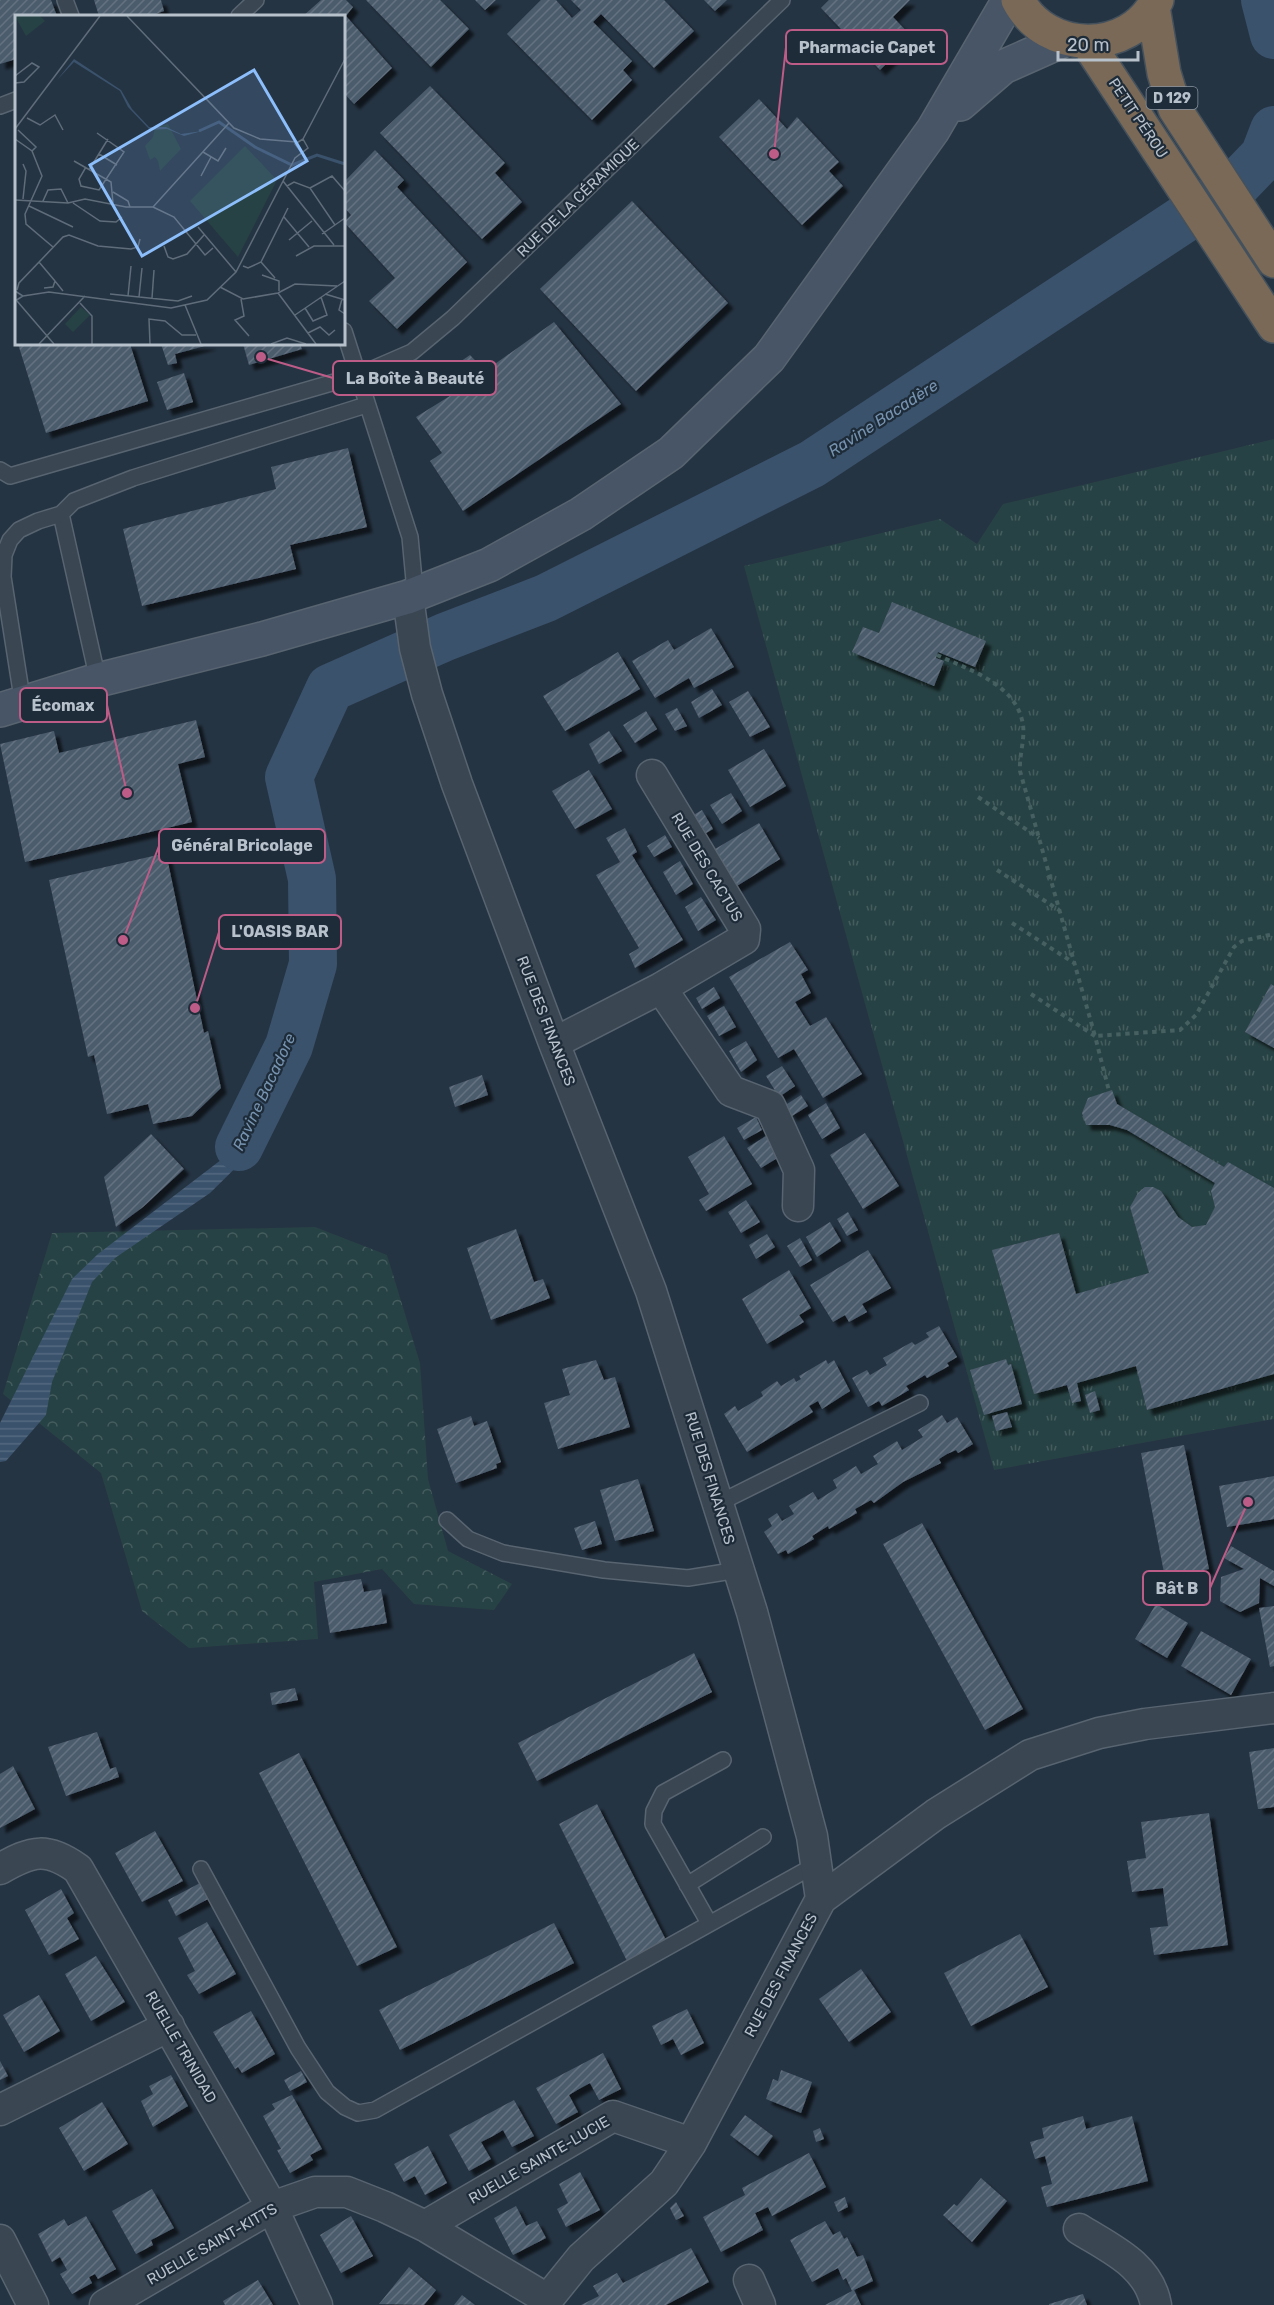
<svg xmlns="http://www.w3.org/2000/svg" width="1274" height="2305" viewBox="0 0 1274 2305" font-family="Rubik,sans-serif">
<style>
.grass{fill:url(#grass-tufts)}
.forest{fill:url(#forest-crowns)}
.water{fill:url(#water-rules)}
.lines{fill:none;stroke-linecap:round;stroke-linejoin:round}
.river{stroke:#3a526c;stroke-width:48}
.building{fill:url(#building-hatch);filter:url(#shadow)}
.lane-casing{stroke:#586470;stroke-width:18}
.street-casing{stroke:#586470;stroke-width:33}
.secondary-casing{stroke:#586470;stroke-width:36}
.highway-casing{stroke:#44515d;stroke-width:36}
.path{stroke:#465f60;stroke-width:4;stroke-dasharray:4.5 4.5;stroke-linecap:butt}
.lane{stroke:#3a4652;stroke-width:15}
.street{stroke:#3a4652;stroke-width:30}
.secondary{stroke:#485566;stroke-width:33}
.highway{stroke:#796956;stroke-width:33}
.labels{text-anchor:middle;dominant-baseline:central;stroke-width:4.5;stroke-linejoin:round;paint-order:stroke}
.shield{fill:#1e2b38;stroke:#8994a0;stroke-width:1.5}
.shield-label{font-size:14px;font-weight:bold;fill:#b7c1cc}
.street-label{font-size:15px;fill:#b7c1cc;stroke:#1e2b38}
.water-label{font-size:16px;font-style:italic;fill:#7693b0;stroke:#1e2b38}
.inset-river{fill:none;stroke:#3a526c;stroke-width:3}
.inset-road{fill:none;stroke:#5f6c7a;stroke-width:1.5}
.view{fill:#8cbefc;fill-opacity:0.15;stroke:#8cbefc;stroke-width:3}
.inset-edge{fill:none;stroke:#b7c1cc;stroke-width:3}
.leader{fill:none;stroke:#be5c88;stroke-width:2}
.callout-dot{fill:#be5c88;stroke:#1e2b38;stroke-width:2}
.callout{fill:#1e2b38;stroke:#be5c88;stroke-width:2}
.callout-label{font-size:16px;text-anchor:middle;font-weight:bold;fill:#b7c1cc}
</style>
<defs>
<pattern id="grass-tufts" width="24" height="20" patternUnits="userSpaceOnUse" patternTransform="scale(1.5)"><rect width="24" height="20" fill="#274244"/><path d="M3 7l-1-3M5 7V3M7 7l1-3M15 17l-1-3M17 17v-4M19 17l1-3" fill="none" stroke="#445c5e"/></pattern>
<pattern id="forest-crowns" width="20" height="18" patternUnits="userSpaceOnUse" patternTransform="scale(1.5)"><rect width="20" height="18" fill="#274244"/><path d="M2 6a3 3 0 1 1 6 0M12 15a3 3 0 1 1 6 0" fill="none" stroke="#445c5e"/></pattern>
<pattern id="water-rules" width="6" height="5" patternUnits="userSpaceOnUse" patternTransform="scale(1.5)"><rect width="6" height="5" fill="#3a526c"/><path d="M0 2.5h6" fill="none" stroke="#546980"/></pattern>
<pattern id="building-hatch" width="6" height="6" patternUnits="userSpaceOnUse" patternTransform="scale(1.5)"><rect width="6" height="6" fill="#4c5b6c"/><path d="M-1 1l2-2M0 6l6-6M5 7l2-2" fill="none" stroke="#647180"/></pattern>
<filter id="shadow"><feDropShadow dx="5.5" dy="5.5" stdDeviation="1.5" flood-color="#0009"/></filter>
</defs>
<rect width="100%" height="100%" fill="#253443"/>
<!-- grass -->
<path class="grass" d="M1274,439V1419L994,1470L744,566L940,519L977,544L1003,504Z"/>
<!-- forest -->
<path class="forest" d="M315,1227L387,1255L420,1363L428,1479L448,1551L512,1584L494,1610L414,1604L382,1569L314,1582L318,1639L189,1648L142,1611L101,1473L3,1394L52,1233Z"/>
<!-- water -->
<path class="water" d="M323,926V981L314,1037L293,1090L269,1135L210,1193L115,1258L92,1282L52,1382L46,1415L6,1461L0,1462V1423L72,1279L98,1254L230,1153L268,1089L289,1046L309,956L303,929Z"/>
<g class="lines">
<!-- river -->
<path class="river" d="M1265,0L1274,35
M239,1147L289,1046L313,964L312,879L289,777L330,688L445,637L546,598L812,464L1237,184L1264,156L1274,130"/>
</g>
<!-- building -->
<path class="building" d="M0,0H51L57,16H16V59L0,64Z
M94,0H161L164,11L150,16H99Z
M321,0H346L353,7L346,16L392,68L354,104L344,93V16H303Z
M366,0H440L469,29L431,67Z
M475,0H496L485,10Z
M541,0H556L572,18L581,10L571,0H664L694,31L654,68L601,14L593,22L632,61L623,70L632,80L592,120L507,34Z
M704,0H727L715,11Z
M829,0H910L893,17L913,38L880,70L821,8Z
M430,86L505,163L495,173L522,202L482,239L380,133Z
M759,99L787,129L797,117L839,162L829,171L843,186L802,225L719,137Z
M375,150L404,180L397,187L467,262L397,329L369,301L395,278L344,222L351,215L344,207V182Z
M632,201L728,303L636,391L540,289Z
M554,322L621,404L463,511L430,461L442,453L416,417L466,386L451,368L470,355L485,371Z
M18,344H130L148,401L46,433Z
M161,344H212L175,354L177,363L168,365Z
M243,344H300L302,349L249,365Z
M184,373L193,402L167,410L157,382Z
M348,448L367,527L290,545L296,569L142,606L123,529L276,489L271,467Z
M892,602L986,641L975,667L938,652L936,658L944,661L934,686L852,652L863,627L879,633Z
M711,628L734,667L694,688L689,678L655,698L632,661L668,640L674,650Z
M618,652L640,689L565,731L543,696Z
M712,689L722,705L699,718L691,702Z
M748,691L770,727L750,737L729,702Z
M677,708L687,726L675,731L665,714Z
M646,711L657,729L635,743L623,725Z
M196,720L205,757L178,764L192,822L25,862L0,744L54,731L59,753Z
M609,731L622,751L599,764L589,744Z
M764,749L786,786L750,807L728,770Z
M589,770L612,809L575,829L552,791Z
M731,793L742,811L722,824L710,805Z
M702,810L713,829L701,836L690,817Z
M759,823L780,859L732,889L710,852Z
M625,828L637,852L632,855L683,940L635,968L629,954L639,948L596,875L620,862L606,838Z
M665,835L672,847L654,857L647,846Z
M166,853L204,1033L208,1031L221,1088L192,1116L153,1124L148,1104L107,1114L94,1055L88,1057L49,880Z
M680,861L693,884L676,895L663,872Z
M701,897L716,920L698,931L685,907Z
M790,942L808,970L801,974L811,993L795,1002L810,1026L826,1017L862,1074L823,1098L794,1049L778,1058L729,977Z
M1271,984L1274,986V1048L1245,1032Z
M714,987L720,998L702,1009L696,998Z
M724,1006L736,1027L719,1036L707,1016Z
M746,1041L757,1060L741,1072L729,1051Z
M782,1066L795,1086L779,1097L766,1076Z
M482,1075L488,1095L455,1107L449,1087Z
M1112,1090L1117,1104L1224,1167L1228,1162L1274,1188V1374L1147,1410L1136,1366L1077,1383L1081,1401L1072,1403L1067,1385L1034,1394L992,1250L1059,1233L1076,1294L1149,1273L1130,1207L1138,1193L1145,1187H1153L1161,1191L1178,1217L1192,1227L1206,1225L1215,1207L1211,1191L1215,1183L1127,1130L1110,1125H1086L1082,1113L1088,1098Z
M801,1095L808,1106L792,1116L784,1106Z
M826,1103L840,1128L822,1139L808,1115Z
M756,1117L762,1130L744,1140L737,1128Z
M865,1133L899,1186L863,1209L830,1155Z
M151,1134L184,1169L143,1207L116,1227L104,1177Z
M724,1136L752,1184L706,1211L699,1200L709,1194L688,1157Z
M766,1136L779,1157L761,1168L747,1148Z
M746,1200L760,1222L741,1233L728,1212Z
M848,1212L858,1230L847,1236L837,1219Z
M830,1222L841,1241L817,1257L806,1237Z
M516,1229L534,1282L543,1279L550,1298L491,1320L467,1248Z
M767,1234L775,1247L756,1259L749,1245Z
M800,1238L812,1260L800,1267L787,1246Z
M868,1250L891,1288L862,1304L867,1312L849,1322L845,1315L833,1322L810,1285Z
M789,1270L811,1308L799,1315L804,1322L767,1344L742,1299Z
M939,1326L957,1357L947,1363L949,1366L927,1378L925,1375L915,1381L906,1386L909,1390L882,1406L879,1401L868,1407L852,1378L867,1370L870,1375L887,1365L883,1358L912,1342L915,1345L929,1337L926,1333Z
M1006,1359L1008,1365L1011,1364L1022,1404L984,1415L970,1370Z
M596,1360L604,1380L615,1377L630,1427L558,1449L544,1403L570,1395L562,1369Z
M826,1360L828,1364L834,1360L850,1391L822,1409L818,1401L809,1406L813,1412L747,1452L724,1414L735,1406L738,1411L763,1396L761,1392L777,1381L781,1386L794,1378L796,1382L801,1379L799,1376Z
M1095,1391L1100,1410L1090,1413L1085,1395Z
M1007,1412L1012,1427L996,1431L992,1416Z
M942,1415L947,1423L957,1417L973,1444L958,1453L956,1450L947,1454L939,1459L941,1463L903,1482L874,1503L871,1500L855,1509L857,1513L829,1529L828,1526L812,1536L814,1539L788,1554L786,1550L778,1554L764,1532L772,1526L768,1519L777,1513L782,1521L794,1514L789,1506L813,1492L818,1500L837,1488L833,1480L856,1466L861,1474L878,1464L873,1456L897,1441L902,1450L923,1437L918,1430Z
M471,1416L474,1426L487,1421L501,1462L496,1464L497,1468L456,1483L437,1429Z
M1184,1445L1209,1569L1165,1578L1141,1453Z
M1274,1476V1519L1227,1527L1219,1486Z
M638,1479L654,1531L615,1541L600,1490Z
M595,1521L602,1544L582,1550L574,1528Z
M922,1523L1023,1709L985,1730L883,1544Z
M1231,1546L1274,1571V1586L1260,1578L1259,1603L1240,1612L1220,1601L1221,1577L1244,1569L1224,1558Z
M361,1579L364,1592L381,1589L387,1623L330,1633L322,1585Z
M1156,1604L1188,1623L1167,1658L1135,1639Z
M1274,1606V1666L1270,1667L1259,1608Z
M1201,1631L1251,1659L1231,1695L1181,1666Z
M694,1653L712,1692L537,1781L518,1743Z
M295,1688L298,1700L272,1705L270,1693Z
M97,1732L110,1769L116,1767L119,1777L66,1796L48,1747Z
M1274,1748V1807L1258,1809L1249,1752Z
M299,1753L397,1947L357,1966L259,1773Z
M13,1766L35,1809L0,1828V1774Z
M597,1804L667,1942L627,1961L559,1824Z
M1209,1813L1228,1945L1154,1955L1150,1928L1168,1926L1163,1888L1132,1892L1127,1861L1146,1858L1141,1822Z
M155,1831L183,1881L142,1902L115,1853Z
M200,1883L208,1899L176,1916L168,1900Z
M61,1889L74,1913L67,1918L79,1939L49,1955L25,1910Z
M207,1922L236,1974L199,1994L187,1975L195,1971L178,1938Z
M554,1923L574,1963L400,2050L379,2010Z
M1020,1934L1048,1987L971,2026L944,1973Z
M96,1956L125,2002L91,2021L65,1974Z
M861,1969L891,2012L849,2042L819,1999Z
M39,1995L60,2031L24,2052L3,2015Z
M687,2009L704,2043L681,2055L673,2039L661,2045L652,2026Z
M251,2011L275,2054L242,2073L238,2067L235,2069L213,2032Z
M603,2053L621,2089L599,2100L590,2083L579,2089L569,2095L578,2112L556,2124L536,2088Z
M0,2061L8,2076L0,2080Z
M781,2070L812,2082L801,2113L766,2099L773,2079L778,2081Z
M301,2071L307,2082L290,2091L284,2080Z
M171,2075L188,2106L153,2127L141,2101L153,2094L149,2086Z
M292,2095L322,2149L310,2155L313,2160L290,2173L277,2150L281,2149L263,2116L275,2109L272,2104Z
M514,2100L534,2136L512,2147L503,2130L493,2136L481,2142L491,2159L469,2171L449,2135Z
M102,2102L128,2144L84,2171L59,2128Z
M745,2115L773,2136L758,2156L730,2135Z
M1083,2116L1086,2129L1132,2116L1148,2181L1047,2207L1041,2187L1052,2184L1045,2156L1035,2159L1030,2142L1044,2138L1042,2128Z
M820,2128L824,2139L816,2142L813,2131Z
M428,2146L447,2183L425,2195L415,2176L404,2182L394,2164Z
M809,2153L826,2187L772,2216L768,2207L755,2213L763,2230L721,2252L703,2217L745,2195L742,2188Z
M580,2172L600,2210L566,2227L557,2209L568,2203L559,2184Z
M981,2178L1007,2201L972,2242L943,2215L954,2204L957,2206Z
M152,2189L174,2228L151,2240L153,2245L136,2254L112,2211Z
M845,2197L848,2207L838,2212L834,2202Z
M676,2202L684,2216L676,2220L670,2208Z
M516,2206L526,2226L537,2221L546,2238L513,2255L494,2218Z
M86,2216L116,2269L98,2279L95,2274L89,2277L92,2283L72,2294L60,2274L67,2270L60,2257L52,2262L38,2234L64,2219L68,2226Z
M351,2216L373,2256L341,2273L320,2235Z
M825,2221L833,2235L840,2231L844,2239L847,2237L857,2257L863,2255L873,2281L854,2290L861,2305H825L852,2291L846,2278L843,2280L838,2268L812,2282L790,2240Z
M691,2248L709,2282L666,2305H581L599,2296L593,2286L617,2273L623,2283Z
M409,2267L436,2290L424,2305L379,2304Z
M258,2280L273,2305H225L223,2301Z
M1083,2294L1087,2305H1049V2304Z
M462,2295L475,2305H454Z"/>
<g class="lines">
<!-- lane casing -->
<g class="lane-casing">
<path id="lane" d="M65,0L71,16
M239,16L256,0
M0,106L16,100
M344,331L410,537L414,580L408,597
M0,470L10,476L359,375L412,352L453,318L782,0
M61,514L98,680
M23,704L3,577L4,555L10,540L19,530L38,521L61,514L74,501L133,478L366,405
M717,1504L920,1403
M447,1520L468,1539L503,1553L604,1570L688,1578L738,1570
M201,1869L298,2048L327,2092L345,2107L358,2113L375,2110L817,1864
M687,1885L763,1837
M709,1923L653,1824L654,1811L663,1793L723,1760"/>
</g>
<!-- street casing -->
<g class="street-casing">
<path id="street" d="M408,597L415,648L427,694L457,784L554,1043L651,1291L752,1612L812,1836L821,1899L691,2143L664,2183L581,2258L543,2305
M661,988L731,1091L770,1106L799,1170L798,1206
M554,1043L661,988L744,939L745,929L652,775
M0,1869C33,1850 47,1847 78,1869L272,2207L317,2305
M821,1899L936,1814L1030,1755L1099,1733L1145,1724L1274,1708
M0,2110L169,2026
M425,2226L613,2116L691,2143
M1079,2229C1111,2249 1149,2265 1156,2305
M0,2240L33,2305
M749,2280L760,2305
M105,2305L272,2207L315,2192H347L385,2207L425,2226L547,2299"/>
</g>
<!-- secondary casing -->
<g class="secondary-casing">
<path id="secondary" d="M960,104L1003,67L1066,39
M0,710L98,680L262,639L408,597L489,565L581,514L671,453L769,358L933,130L1009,0"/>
</g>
<!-- highway casing -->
<g class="highway-casing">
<path id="highway" d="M1018,0C1046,54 1129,56 1157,0
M1153,7L1164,73L1175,109L1274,261
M1087,42L1274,326"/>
</g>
<!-- path -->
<path class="path" d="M937,655C969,670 1017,684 1023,725C1025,739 1019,756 1020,771L1095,1036L1180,1030L1196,1015L1234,947L1242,941L1274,934
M978,797L1039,838
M997,870L1059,910
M1012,923L1074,963
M1031,994L1095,1036L1109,1091"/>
<!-- lane -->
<use href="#lane" class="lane"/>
<!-- street -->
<use href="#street" class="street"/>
<!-- secondary -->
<use href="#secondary" class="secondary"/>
<!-- highway -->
<use href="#highway" class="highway"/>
</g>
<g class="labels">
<!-- shield labels -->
<rect class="shield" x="1146.5" y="87" width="51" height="22" rx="4.5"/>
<g class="shield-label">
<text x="1172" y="98">D 129</text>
</g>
<!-- street labels -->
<g class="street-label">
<text transform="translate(1138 118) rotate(56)">PETIT PÉROU</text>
<text transform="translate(578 198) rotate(-44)">RUE DE LA CÉRAMIQUE</text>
<text transform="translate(707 867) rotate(59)">RUE DES CACTUS</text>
<text transform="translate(546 1021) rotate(69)">RUE DES FINANCES</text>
<text transform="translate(710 1478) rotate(73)">RUE DES FINANCES</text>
<text transform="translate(781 1975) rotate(-62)">RUE DES FINANCES</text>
<text transform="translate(181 2047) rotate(60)">RUELLE TRINIDAD</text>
<text transform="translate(539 2160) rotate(-30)">RUELLE SAINTE-LUCIE</text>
<text transform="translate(212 2244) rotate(-30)">RUELLE SAINT-KITTS</text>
</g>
<!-- water labels -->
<g class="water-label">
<text transform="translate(883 418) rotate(-33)">Ravine Bacadère</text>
<text transform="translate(264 1092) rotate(-65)">Ravine Bacadore</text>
</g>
</g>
<!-- overview -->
<g transform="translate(15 15)">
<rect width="330" height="330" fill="#253443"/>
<path d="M230,131L262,165L223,242L175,186Z" fill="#274244"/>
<path d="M153,109L166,134L145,156L143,146L140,142L135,145L130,131L138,122L140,112Z" fill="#274244"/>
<path d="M0,1H25L30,6L11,21ZM66,292L75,300L58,317L50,309Z" fill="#274244"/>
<path d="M59,44L106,75L117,94L134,112H151L166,119L187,116L169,121L152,114L135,115L113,92L105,76L59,47L42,65Z" fill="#3a526c"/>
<path class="inset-river" d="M184,116L204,107L240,132L277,150L302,140L330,149"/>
<path class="inset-road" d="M112,1L219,113L245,124L282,127M0,61L17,48L24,52L9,67L0,68M12,103L25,110L40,100L48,115M0,114L85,1M3,115L21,132L17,136M0,124L17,136L27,161L10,199L11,209L38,232M288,124L330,44M188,137L203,146L211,133M286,137L280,129L288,124M84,139L102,150M59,146L96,167L98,188M71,152L64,164L66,171L84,175L109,137L82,118M74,155L93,124M186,161L196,142M268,166L319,230M272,171L279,167L295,173L320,210M295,173L317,161L330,176M98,177L113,186L115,192M8,184L11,156L8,149M0,185L53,188L70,184L111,192H138L214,108M28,186L33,175L46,174L53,188M58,188L85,206L101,207L107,202M14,191L58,212M138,192L159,202L190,240L198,233M269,202L294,232M183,212L221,257M307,219L330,203M274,225L297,206M149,231L153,242L158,244L172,239L189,220M281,241L299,231H330M24,247L40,266M246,247L260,263M228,251L233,253L246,247L273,193M247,260L264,266V276M205,272L228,284L263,278M29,273L38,272L40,266L48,276M2,275L4,268L48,222L54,220L83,231L116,234L123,232L125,224M0,276L8,281L0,286M263,278L301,329M263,278L280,269L322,271M95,279L163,286L177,281M310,279L330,285M8,281L34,277L156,293L192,285L221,257L280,143L293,133L288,124M113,281L116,251M124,282L127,253M137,283L139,255M226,284L229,301L220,305L234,321M327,284L324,295L330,299M2,286L39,329M65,288L77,301V329M170,290L186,329M290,293L298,306L312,300L306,282M280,300L330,266M293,318L305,312L314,320L320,315M24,329L70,281M135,329L134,304L150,306L167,320H181M256,329L272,323L291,329"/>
<path class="view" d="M239,55L292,146L127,241L75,150Z"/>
<rect width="330" height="330" class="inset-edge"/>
</g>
<!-- callouts -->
<path class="leader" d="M774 154L786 47M261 357L333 378M127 793L107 705M123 940L159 846M195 1008L219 932M1248 1502L1210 1588"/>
<g class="callout-dot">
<circle cx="774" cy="154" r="6"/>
<circle cx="261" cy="357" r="6"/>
<circle cx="127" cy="793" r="6"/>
<circle cx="123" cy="940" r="6"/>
<circle cx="195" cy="1008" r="6"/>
<circle cx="1248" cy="1502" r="6"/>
</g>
<g class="callout">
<rect x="786" y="30" width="161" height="34" rx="6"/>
<rect x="333" y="361" width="163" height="34" rx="6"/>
<rect x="20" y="688" width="87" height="34" rx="6"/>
<rect x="159" y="829" width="166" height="34" rx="6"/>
<rect x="219" y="915" width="122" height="34" rx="6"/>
<rect x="1143" y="1571" width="67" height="34" rx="6"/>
</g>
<g class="callout-label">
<text x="867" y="53">Pharmacie Capet</text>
<text x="415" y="384">La Boîte à Beauté</text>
<text x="63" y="711">Écomax</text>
<text x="242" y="851">Général Bricolage</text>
<text x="280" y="937">L'OASIS BAR</text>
<text x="1177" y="1594">Bât B</text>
</g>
<!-- scale -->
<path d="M1058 51v9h80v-9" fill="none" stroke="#b7c1cc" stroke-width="3"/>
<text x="1067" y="51" font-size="18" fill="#b7c1cc" stroke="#1e2b38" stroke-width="4.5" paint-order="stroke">20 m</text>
</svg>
